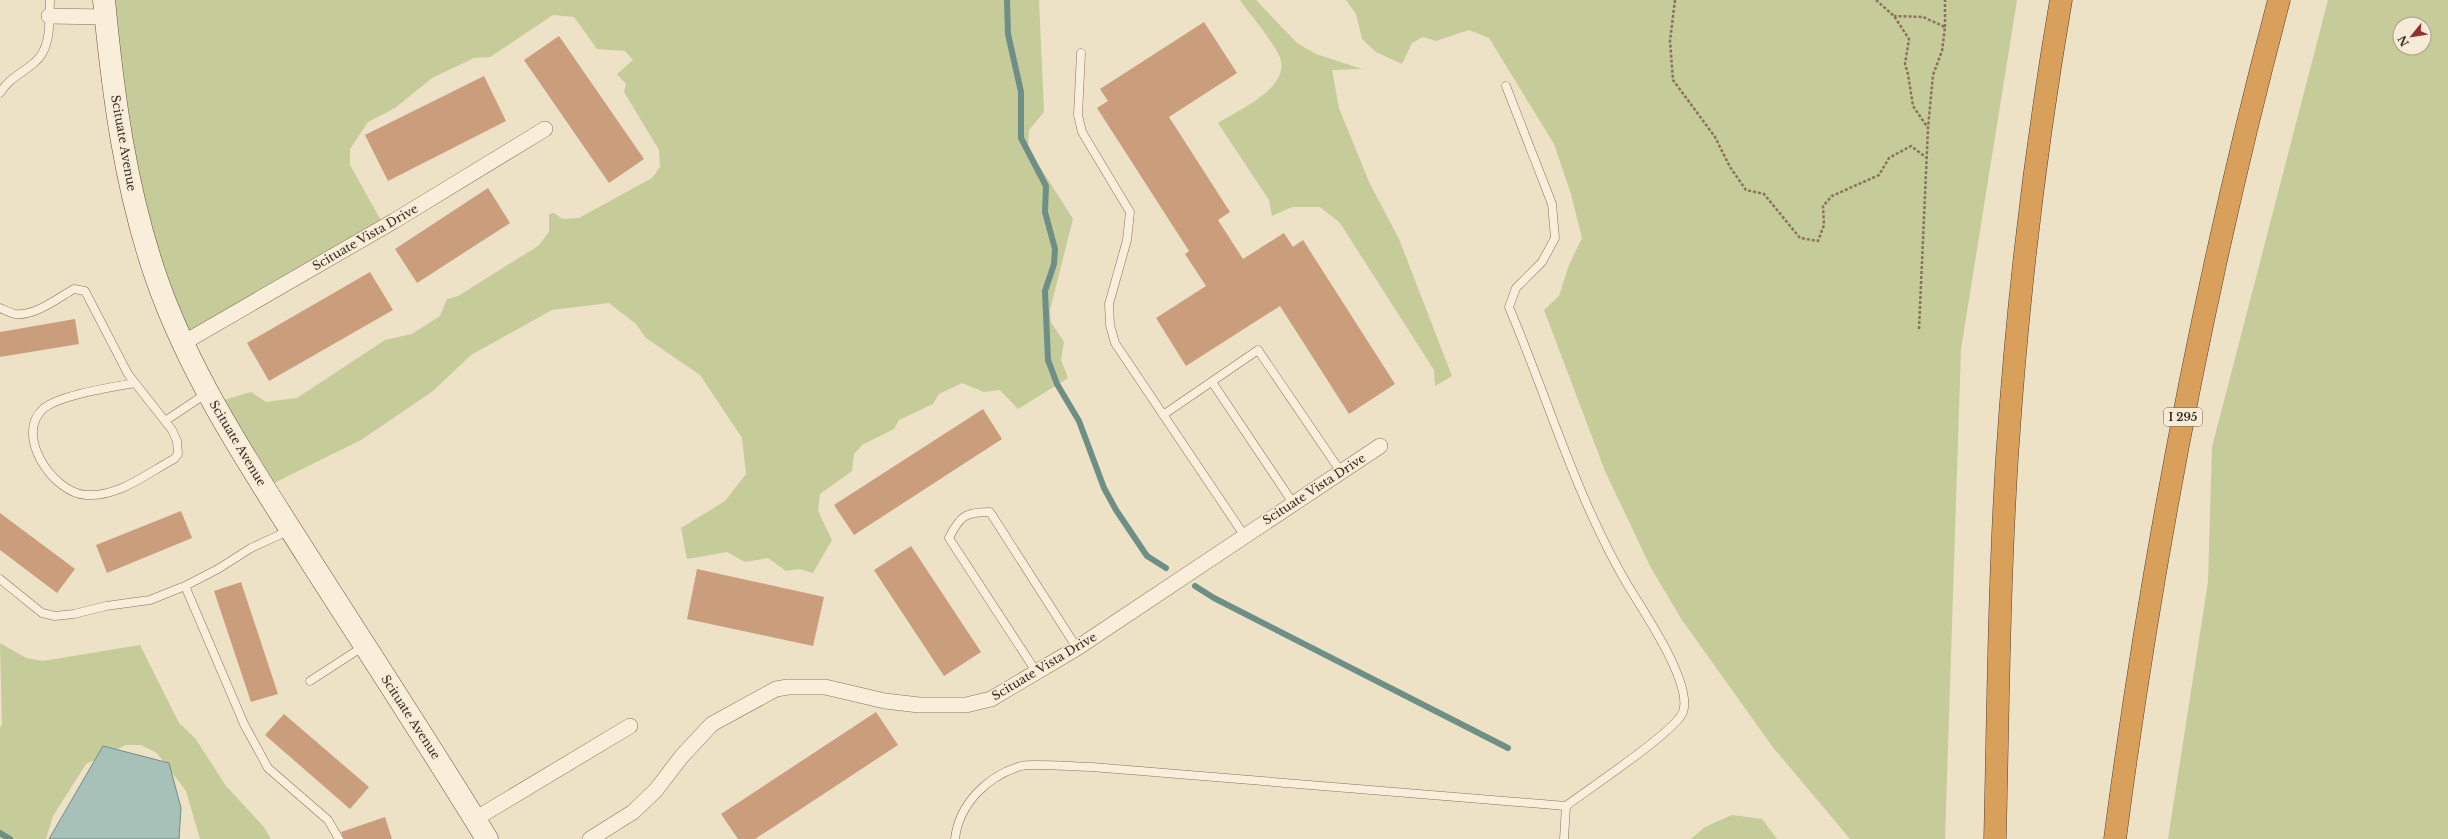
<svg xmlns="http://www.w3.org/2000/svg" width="2448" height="839" viewBox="0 0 2448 839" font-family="'Libre Baskerville',serif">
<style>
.green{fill:#c6cb9a;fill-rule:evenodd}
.water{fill:#a7c1b9;stroke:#6e8f86}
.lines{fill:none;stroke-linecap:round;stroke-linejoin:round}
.stream{stroke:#6e8f86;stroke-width:6}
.building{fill:#ca9d7d}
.lane-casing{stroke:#88735c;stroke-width:9}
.street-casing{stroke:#88735c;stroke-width:16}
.secondary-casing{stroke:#6a543f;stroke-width:23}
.highway-casing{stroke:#564130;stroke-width:23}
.path{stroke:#88735c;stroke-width:2.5;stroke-dasharray:3 2;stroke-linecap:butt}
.lane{stroke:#f8eed9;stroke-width:8}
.street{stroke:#f8eed9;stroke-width:15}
.secondary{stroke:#f8eed9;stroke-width:22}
.highway{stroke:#d9a05b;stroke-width:22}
.labels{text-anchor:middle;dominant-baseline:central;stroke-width:3.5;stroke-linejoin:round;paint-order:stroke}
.shield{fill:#f5ebd6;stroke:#716557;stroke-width:1}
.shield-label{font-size:11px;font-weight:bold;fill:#382b20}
.street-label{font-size:12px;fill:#382b20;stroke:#f5ebd6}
</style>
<rect width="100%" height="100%" fill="#ede1c6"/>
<!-- green -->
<path class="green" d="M103,0H1039L1044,112L1029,130L1028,148L1073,219L1050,310L1051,322L1064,342L1061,360L1068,378L1018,409L1000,390L984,392L962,383L939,394L933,404L899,420L894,429L862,445L854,454L852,471L820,494L818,511L832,540L813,573L799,569L786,571L768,558L745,562L727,552L687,559L681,528L725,501L746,474L742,438L700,375L646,338L636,324L609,303L552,310L471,355L433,391L361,440L264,488L214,403L251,392L266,402L297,398L385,340L412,334L440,316L447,299L458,296L538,246L549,232V214L554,213L562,219L579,218L652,178L660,167L659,150L624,92L626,84L617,74L633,60L625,51L597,49L574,17L553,15L490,57L474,58L432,78L395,108L368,122L350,149V165L384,226L183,342L139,229Z
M1240,0H1256L1297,43L1316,54L1362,69L1332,70L1339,108L1369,182L1399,239L1452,376L1435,386L1434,370L1340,223L1320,207H1292L1272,216L1269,200L1218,123C1239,110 1291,87 1280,58C1276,45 1249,13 1240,0Z
M1346,0H2017L1961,349L1945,839H1850L1772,746L1682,620L1651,568L1605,471L1544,310L1559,296L1569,265L1582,238L1571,194L1554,144L1489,38L1469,30L1436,41L1423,37L1412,43L1402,64L1376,52L1362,39L1356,14Z
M2328,0H2448V839H2168L2208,582L2212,447ZM2400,24H2424V48H2400Z
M0,643L26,658L43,661L140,645L179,723L195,738L226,786L264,827L271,839H200L186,791L157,753L141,745H126L86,764L53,816L46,839H0V728L2,724Z
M1732,815L1762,819L1777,839H1691L1705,827Z"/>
<!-- water -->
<path class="water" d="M103,746L169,763L181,808L179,839H49Z"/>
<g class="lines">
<!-- stream -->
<path class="stream" d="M1007,0L1008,34L1021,92V138L1046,186L1045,212L1055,249L1054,264L1045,291L1048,360L1057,384L1079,421L1104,488L1116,510L1147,556L1166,568
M1195,586L1214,598L1508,748
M0,833L10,839"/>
</g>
<!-- building -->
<path class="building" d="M1204,22L1237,73L1169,117L1230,212L1218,220L1243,259L1284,233L1293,247L1303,240L1395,384L1349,414L1280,306L1186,366L1156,318L1206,286L1185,254L1189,251L1097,108L1108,101L1100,89Z
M559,36L644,159L609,183L524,60Z
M484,76L506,121L388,181L365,135Z
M488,188L510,223L417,283L395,249Z
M370,272L393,310L269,381L247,343Z
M75,319L79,344L0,357V332Z
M983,409L1002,439L854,535L834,505Z
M181,511L192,538L107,573L96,545Z
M0,513L75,569L57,593L0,550Z
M911,546L981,652L944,676L874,570Z
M697,569L824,597L813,646L687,619Z
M241,582L278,694L251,702L214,591Z
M876,712L898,745L755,839H738L721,814Z
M284,714L369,787L350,809L265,735Z
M385,817L392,839H344L341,832Z"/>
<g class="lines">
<!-- lane casing -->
<g class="lane-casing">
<path id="lane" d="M1081,53L1078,115L1082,132L1130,212L1127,240L1109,304L1110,325L1115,343L1244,535
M0,93C9,78 23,73 35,62C52,48 49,20 50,0
M0,308C5,310 10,313 15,314C34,317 58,298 74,289L85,291L128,374L172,430L177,441L178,454L174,459C146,474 119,497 86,495C53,493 14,435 43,409C58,395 113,387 135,383
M1212,382L1293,503
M1163,415L1258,350L1341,472
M165,421L207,393
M0,579L42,613L55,616L74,614L106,606L150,600L185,586L218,569L251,548L290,530
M185,586L244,724L268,768L328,820L339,839
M1037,673L949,538C960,516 965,512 990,512L1077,648
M310,681L364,646
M955,839C959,804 987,776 1021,766C1033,763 1076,767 1092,767L1566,806C1587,790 1676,731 1683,712C1693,683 1643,611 1627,584C1576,497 1548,399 1509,307L1516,288L1542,262L1555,238L1552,204L1506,86
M1564,839L1566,806"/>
</g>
<!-- street casing -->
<g class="street-casing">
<path id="street" d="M49,16L106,17
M183,343L394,221L545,129
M475,819L630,726
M590,839L633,812L656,790L682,756L712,724L776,689L788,687H825L885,701L919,705H966L991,699L1077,648L1380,446"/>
</g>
<!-- secondary casing -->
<g class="secondary-casing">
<path id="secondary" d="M104,0C113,94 125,187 156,277C191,378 251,467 308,557C368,651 429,744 487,839"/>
</g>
<!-- highway casing -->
<g class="highway-casing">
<path id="highway" d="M1995,839C1998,712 1999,585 2007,458C2017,305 2035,151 2061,0
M2115,839C2152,556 2206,276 2279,0"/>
</g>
<!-- path -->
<path class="path" d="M1675,0L1670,41L1673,80L1715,137L1730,167L1746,190L1764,194L1800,238L1818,241L1824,225L1823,206L1832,196L1879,175L1889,158L1911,146L1927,158
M1876,0L1894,16L1909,39L1905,64L1908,74L1913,106L1928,128L1933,75L1942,51L1945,27L1923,17L1894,16
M1945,27V0
M1919,329L1928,128"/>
<!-- lane -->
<use href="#lane" class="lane"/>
<!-- street -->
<use href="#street" class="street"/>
<!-- secondary -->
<use href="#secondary" class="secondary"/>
<!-- highway -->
<use href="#highway" class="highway"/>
</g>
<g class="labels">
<!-- shield labels -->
<rect class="shield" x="2164" y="408" width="38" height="18" rx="3"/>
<g class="shield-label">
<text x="2183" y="417">I 295</text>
</g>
<!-- street labels -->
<g class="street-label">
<text transform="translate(124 143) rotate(80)">Scituate Avenue</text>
<text transform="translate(365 237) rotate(-30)">Scituate Vista Drive</text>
<text transform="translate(238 443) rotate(59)">Scituate Avenue</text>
<text transform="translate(1314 489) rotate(-33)">Scituate Vista Drive</text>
<text transform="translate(1044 666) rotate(-31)">Scituate Vista Drive</text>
<text transform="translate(411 717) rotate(57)">Scituate Avenue</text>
</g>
</g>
<!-- north arrow -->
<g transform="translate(2412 36) rotate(240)"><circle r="19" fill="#f5ebd6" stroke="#a99e8d"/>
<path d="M0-3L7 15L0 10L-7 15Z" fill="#952e30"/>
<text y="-6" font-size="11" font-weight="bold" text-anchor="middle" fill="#382b20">N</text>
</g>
</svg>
